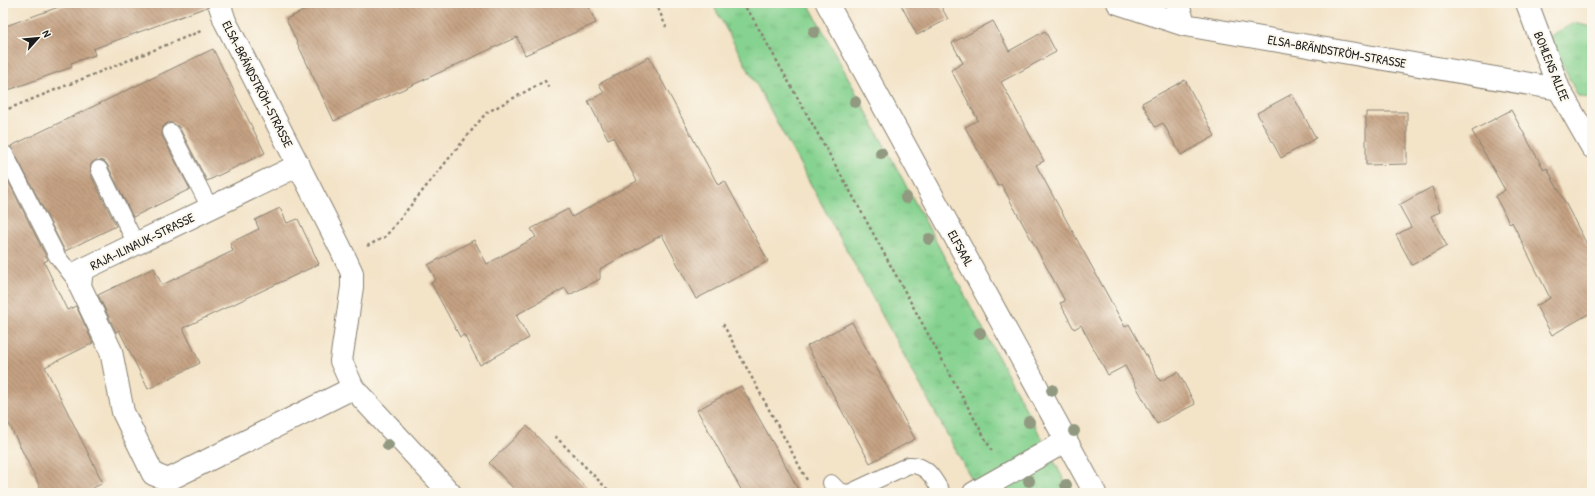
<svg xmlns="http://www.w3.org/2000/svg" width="1595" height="496" viewBox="0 0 1595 496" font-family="'Patrick Hand',sans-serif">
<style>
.park{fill:url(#park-tufts);stroke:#517756}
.building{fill:url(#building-back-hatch)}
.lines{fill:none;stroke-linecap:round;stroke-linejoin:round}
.lane-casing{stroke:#888072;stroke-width:18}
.street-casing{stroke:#888072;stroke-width:24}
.path{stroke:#888072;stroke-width:2.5;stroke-dasharray:3 3;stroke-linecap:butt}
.lane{stroke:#fff;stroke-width:16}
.street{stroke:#fff;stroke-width:22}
.tree{fill:#919980}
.labels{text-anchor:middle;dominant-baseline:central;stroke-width:4;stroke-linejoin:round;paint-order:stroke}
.street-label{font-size:13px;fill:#1c1c1c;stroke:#fbf7ec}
</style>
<defs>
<pattern id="park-tufts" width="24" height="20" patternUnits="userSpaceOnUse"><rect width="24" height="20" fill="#86d290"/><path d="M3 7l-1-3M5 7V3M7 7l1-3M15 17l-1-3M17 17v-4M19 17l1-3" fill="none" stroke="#73b47c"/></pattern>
<pattern id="building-back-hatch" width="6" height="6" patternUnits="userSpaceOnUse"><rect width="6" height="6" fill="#c5a182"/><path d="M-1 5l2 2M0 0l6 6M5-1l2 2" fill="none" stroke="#9f826a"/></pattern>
</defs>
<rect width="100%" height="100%" fill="#fbf7ec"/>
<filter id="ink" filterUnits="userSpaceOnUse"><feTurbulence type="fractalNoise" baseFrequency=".025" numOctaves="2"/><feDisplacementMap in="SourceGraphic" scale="8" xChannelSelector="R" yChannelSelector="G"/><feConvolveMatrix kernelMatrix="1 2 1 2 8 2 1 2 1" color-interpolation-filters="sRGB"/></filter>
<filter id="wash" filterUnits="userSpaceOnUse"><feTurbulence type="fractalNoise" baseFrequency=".012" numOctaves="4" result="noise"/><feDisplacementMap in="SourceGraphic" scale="16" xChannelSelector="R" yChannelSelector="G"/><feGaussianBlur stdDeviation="0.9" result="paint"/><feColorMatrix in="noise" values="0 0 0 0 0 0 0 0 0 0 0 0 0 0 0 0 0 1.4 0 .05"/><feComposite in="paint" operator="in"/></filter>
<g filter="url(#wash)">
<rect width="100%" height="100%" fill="#f3e3c7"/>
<!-- park -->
<path class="park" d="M712,3H808L1071,493H979Z
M1574,23L1592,27V99L1578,96L1548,37Z"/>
<g id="blocks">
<!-- building -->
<path class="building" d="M70,3H207V7L93,49L95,55L71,63L72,67L3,92V27Z
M320,3H587L596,23L525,55L517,37L334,121L286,19Z
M900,3H939L948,19L917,35Z
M993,21L1009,51L1045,31L1056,52L1001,82L1044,161L1036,165L1125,327L1129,324L1160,381L1178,372L1195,404L1157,424L1125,366L1108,375L1081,325L1074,329L1060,303L1065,301L1001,184L998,186L965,127L978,120L951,70L963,63L952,43Z
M213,49L265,153L207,181L179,127L172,123H167L163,127L162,136L190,189L133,217L107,164L104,161L95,160L91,164L90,173L116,226L65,251L11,146Z
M649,57L718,185L725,181L768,261L696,299L662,235L600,269V279L569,295L565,288L516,315L529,338L480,365L464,335L460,337L431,283L436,280L428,265L474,240L487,264L536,237L531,229L568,209L572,217L637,181L613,137L608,139L588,101L604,93L599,84Z
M1185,80L1215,136L1181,155L1163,123L1155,127L1142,103Z
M1292,94L1316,138L1281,158L1257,113Z
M1511,110L1544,170L1547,168L1592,254V312L1552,335L1536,306L1550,298L1512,222L1510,224L1495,196L1505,190L1472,131Z
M1366,112H1407V164L1366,165Z
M3,171L48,260L44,262L67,310L76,306L93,343L45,367L103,483L83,493H43L3,412Z
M1432,187L1440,212L1431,216L1447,246L1412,265L1396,235L1411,227L1399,205Z
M280,208L287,223L298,219L319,264L183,328L200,363L148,389L119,330L116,332L98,295L154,268L162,285L233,251L230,243L259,229L255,220Z
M852,322L915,439L870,463L807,346Z
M741,386L788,470L800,493H743L697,410Z
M527,426L556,456L591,493H518L489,463Z"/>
</g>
</g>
<g filter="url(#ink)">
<use href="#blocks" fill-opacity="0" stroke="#888072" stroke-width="1"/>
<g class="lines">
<!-- lane casing -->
<g class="lane-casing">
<path id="lane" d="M171,132L210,208
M5,154L57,256L80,286
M99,169L136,244
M831,483L839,491L849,493
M849,493L909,465C927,464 934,479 942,493"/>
</g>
<!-- street casing -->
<g class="street-casing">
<path id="street" d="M219,3L225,21L340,247L352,273V287L341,361L353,388L450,493
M827,3L1095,493
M1118,3L1185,25L1559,89
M1177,3L1185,25
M1527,3L1559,89L1592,147
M299,165L82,270L80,286L111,351L123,412L153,474L168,480L353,388
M974,493L1066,441"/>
</g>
<!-- path -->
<path class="path" d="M656,3L666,27
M742,3L751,15L850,191L993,453
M3,111L201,31
M367,246L385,237L486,113L545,81L550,90
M723,324L808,482
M555,436L611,493"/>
<!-- lane -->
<use href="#lane" class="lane"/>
<!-- street -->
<use href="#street" class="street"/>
</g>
<!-- trees -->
<g class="tree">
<circle cx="814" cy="32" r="6"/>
<circle cx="855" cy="102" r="6"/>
<circle cx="881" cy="153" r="6"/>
<circle cx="906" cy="198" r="6"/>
<circle cx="929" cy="239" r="6"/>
<circle cx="980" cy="333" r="6"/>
<circle cx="1052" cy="390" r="6"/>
<circle cx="1029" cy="422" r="6"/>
<circle cx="1074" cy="431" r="6"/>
<circle cx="388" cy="445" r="6"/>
<circle cx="1029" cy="481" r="6"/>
<circle cx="1066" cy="485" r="6"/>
</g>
</g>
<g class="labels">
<!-- street labels -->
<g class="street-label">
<text transform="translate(1337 51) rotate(10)">ELSA-BRÄNDSTRÖM-STRASSE</text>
<text transform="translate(1552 66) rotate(68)">BOHLENS ALLEE</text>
<text transform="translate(258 84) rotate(63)">ELSA-BRÄNDSTRÖM-STRASSE</text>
<text transform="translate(142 241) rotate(-26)">RAJA-ILINAUK-STRASSE</text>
<text transform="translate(961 248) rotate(61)">ELFSAAL</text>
</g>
</g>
<!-- margin -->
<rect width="1595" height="496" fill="none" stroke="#fbf7ec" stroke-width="16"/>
<!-- north arrow -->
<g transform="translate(38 38) rotate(63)" stroke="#fbf7ec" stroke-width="3" paint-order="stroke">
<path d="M0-3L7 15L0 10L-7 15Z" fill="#1c1c1c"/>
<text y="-6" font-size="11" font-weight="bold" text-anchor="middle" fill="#1c1c1c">N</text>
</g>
</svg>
